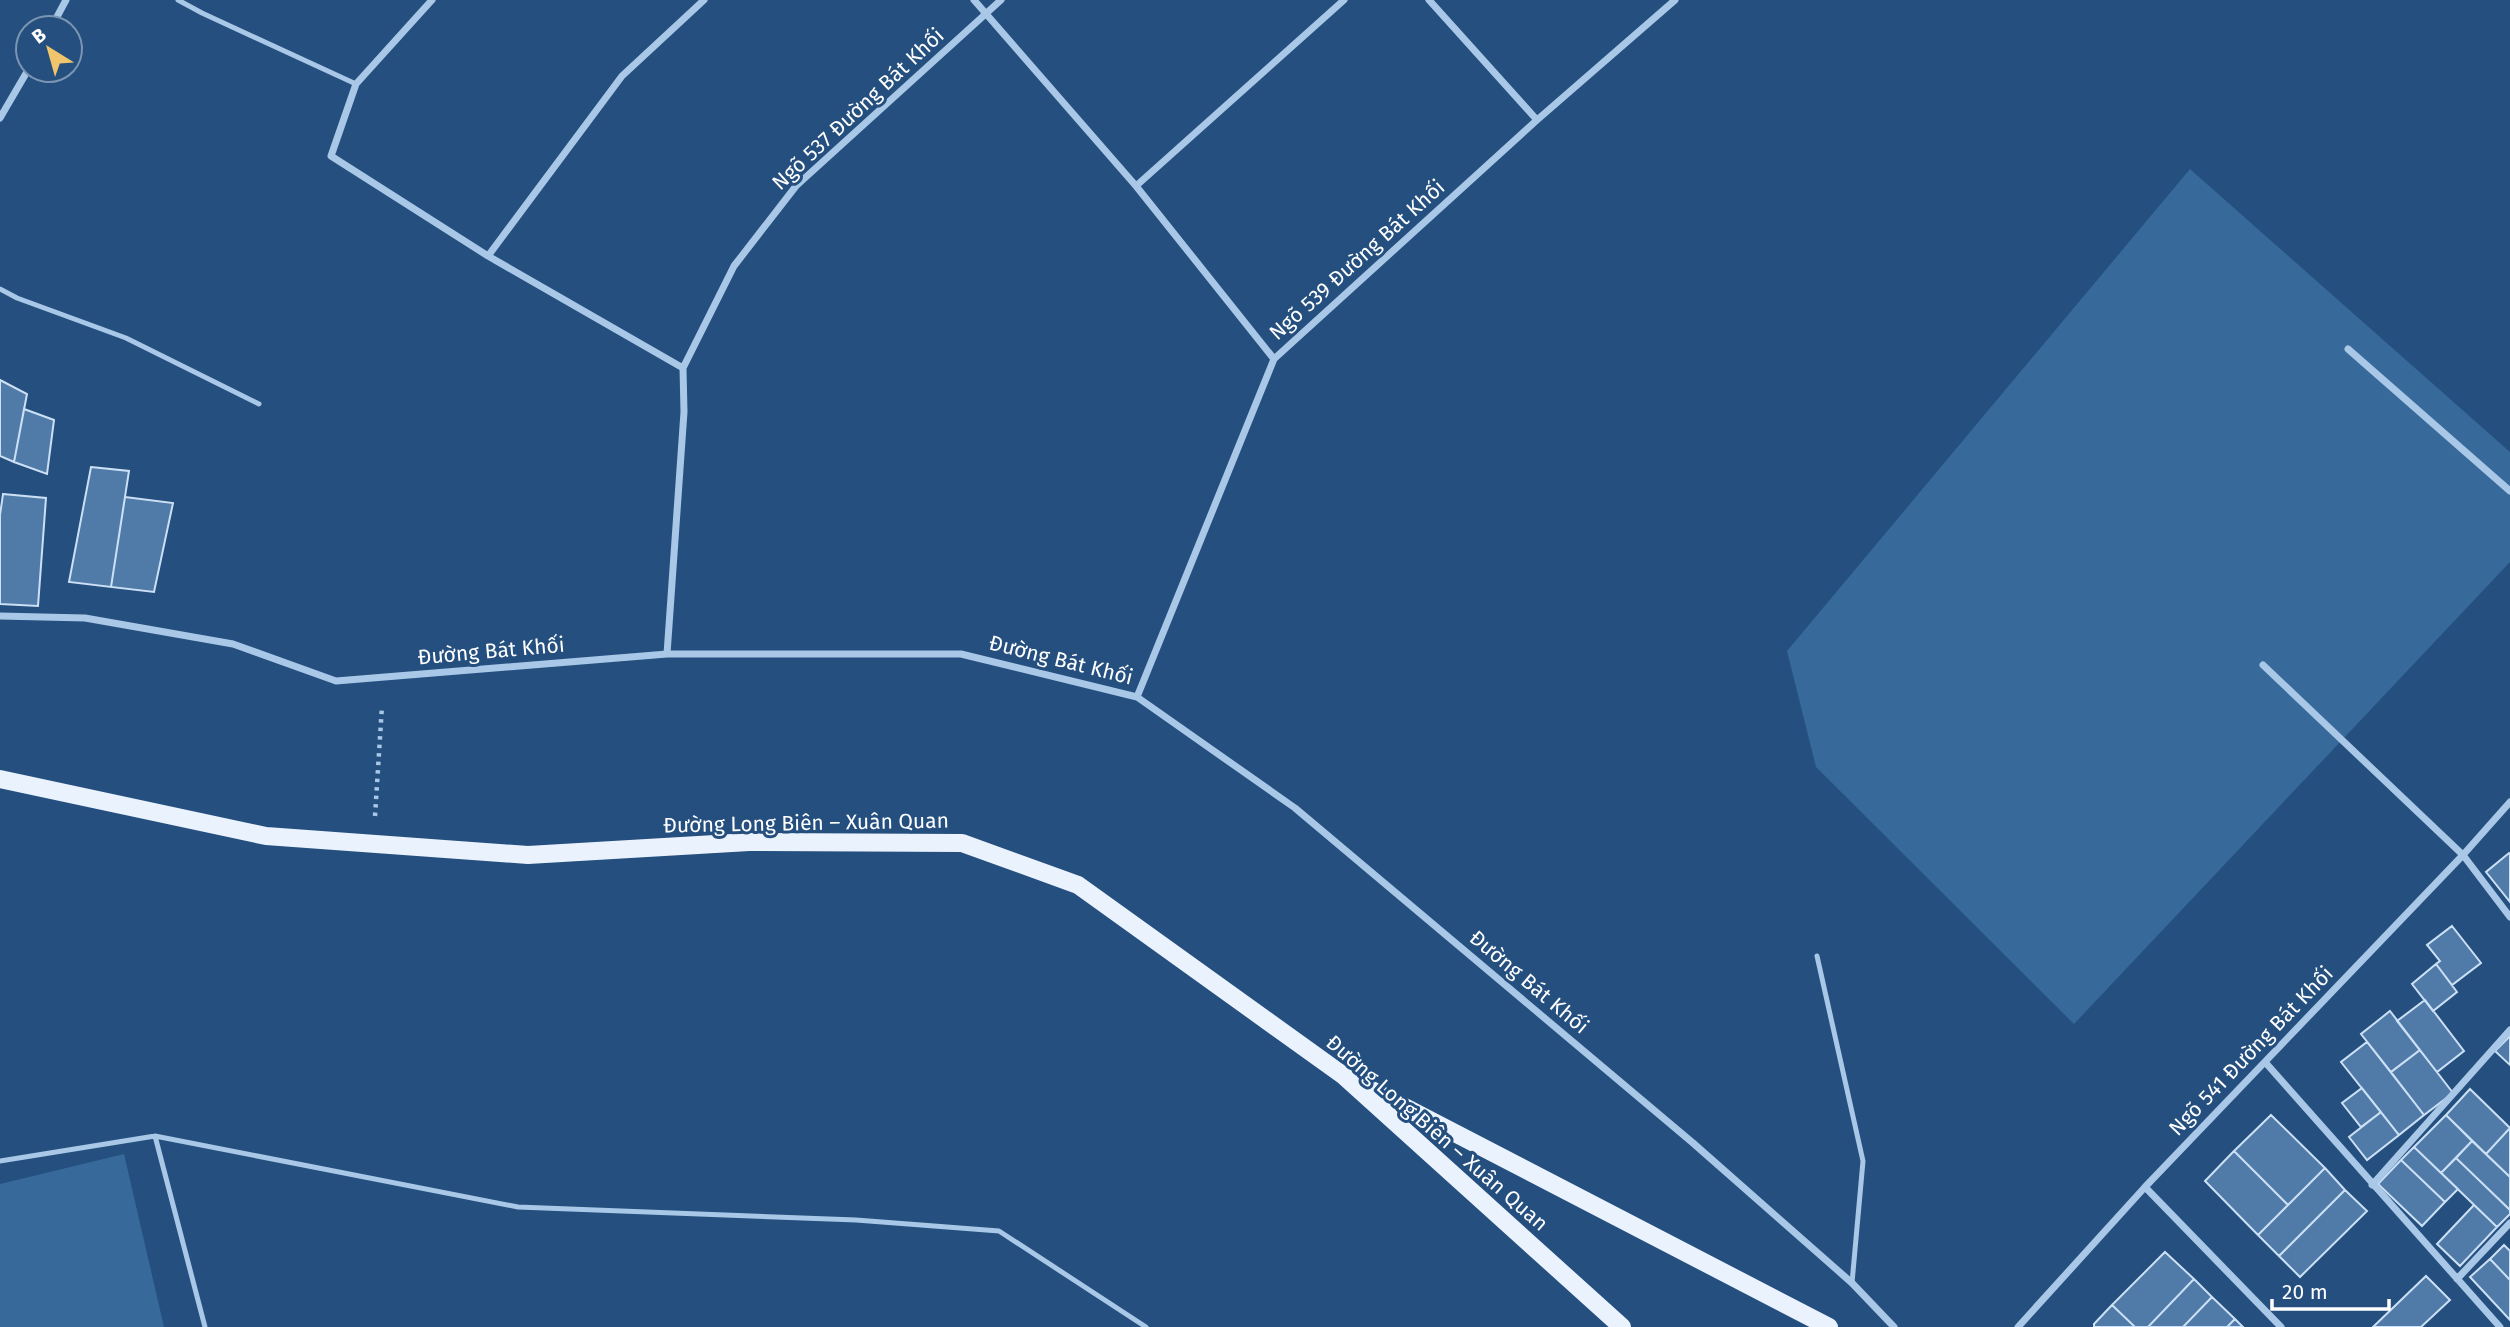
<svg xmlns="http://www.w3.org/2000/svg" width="2510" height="1327" viewBox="0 0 2510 1327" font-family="'Fira Sans',sans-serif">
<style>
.green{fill:#37699b}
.building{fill:#507ba9;stroke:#cce0f5;stroke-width:2}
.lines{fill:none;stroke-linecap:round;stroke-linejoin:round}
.path{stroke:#a9c7e6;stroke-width:4.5;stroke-dasharray:3.5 5;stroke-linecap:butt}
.service{stroke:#a9c7e6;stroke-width:5}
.minor{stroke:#a9c7e6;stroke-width:7}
.primary{stroke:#eaf2fd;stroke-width:18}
.labels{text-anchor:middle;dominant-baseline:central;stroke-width:6;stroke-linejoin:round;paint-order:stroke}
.street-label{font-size:21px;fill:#fff;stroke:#244f7e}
</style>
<rect width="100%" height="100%" fill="#244f7e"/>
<!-- green -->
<path class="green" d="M2190,169L2510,452V562L2074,1024L1816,767L1787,651Z
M124,1154L164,1327H0V1184Z"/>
<!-- building -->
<path class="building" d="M0,380L27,394L14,462L0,456Z
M24,409L54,420L47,474L14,462Z
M91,467L129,471L111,587L69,582Z
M3,494L46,498L38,606L0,604V515Z
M125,497L173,503L154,592L111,587Z
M2509,853L2510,854V902L2486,872Z
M2452,926L2481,963L2452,985L2436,964L2440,961L2427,945Z
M2436,964L2457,992L2433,1011L2412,984Z
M2425,1000L2464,1051L2437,1072L2397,1021Z
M2390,1011L2420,1050L2391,1072L2361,1034Z
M2510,1036V1065L2495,1051Z
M2367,1042L2424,1115L2399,1135L2341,1062Z
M2420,1050L2453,1093L2424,1115L2391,1072Z
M2362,1088L2381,1112L2361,1127L2342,1103Z
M2470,1089L2510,1128L2486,1154L2446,1115Z
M2381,1112L2399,1135L2367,1160L2349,1137Z
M2271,1115L2325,1168L2288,1205L2234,1151Z
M2446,1115L2472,1141L2441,1173L2414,1147Z
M2510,1128V1177L2486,1154Z
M2472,1141L2510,1177V1210L2456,1158Z
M2414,1147L2458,1189L2445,1202L2401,1160Z
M2234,1151L2288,1205L2258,1235L2205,1181Z
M2456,1158L2510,1210V1214L2497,1227L2441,1173Z
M2401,1160L2445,1202L2422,1226L2378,1184Z
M2325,1168L2345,1190L2279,1256L2258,1235Z
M2345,1190L2367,1211L2300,1277L2279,1256Z
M2474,1205L2497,1227L2460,1266L2437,1244Z
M2504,1245L2510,1251V1280L2490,1259Z
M2165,1252L2194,1279L2148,1327H2135L2112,1305Z
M2490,1259L2510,1280V1320L2470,1277Z
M2426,1276L2450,1300L2421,1327H2373Z
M2194,1279L2212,1297L2183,1327H2148Z
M2212,1297L2235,1319L2227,1327H2183Z
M2112,1305L2135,1327H2094V1324Z
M2235,1319L2243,1327H2227Z"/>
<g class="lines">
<!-- path -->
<path class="path" d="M375,816L382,706"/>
<!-- service -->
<path class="service" d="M178,0L202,13L356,84
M0,289L17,298L126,338L259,404
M1817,956L1863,1161L1852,1283
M155,1136L205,1327
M0,1161L155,1136L518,1207L856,1220L999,1231L1146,1327"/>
<!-- minor -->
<path class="minor" d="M432,0L356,84L331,156L488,256L683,368
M974,0L1136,186L1274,359
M1429,0L1537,120
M51,28L66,0
M0,118L28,70
M1136,186L1344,0
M488,256L622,76L704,0
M2348,349L2510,491
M0,616L85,618L233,644L336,681L667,654H961L1137,697L1295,808L1693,1143L1852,1283L1894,1327
M667,654L684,412L683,368L734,266L796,186L1001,0
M2263,665L2463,855L2510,917
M1137,697L1274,359L1537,120L1675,0
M2265,1062L2500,1327
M2372,1185L2510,1030
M2145,1187L2281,1327
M2457,1279L2510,1223
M2018,1327L2145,1187L2463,855L2510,802"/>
<!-- primary -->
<path class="primary" d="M0,779L266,836L528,855L749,842L962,843L1078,885L1344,1076L1622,1327
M1366,1087L1829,1327"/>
</g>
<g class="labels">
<!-- street labels -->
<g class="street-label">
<text transform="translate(858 109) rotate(-43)">Ngõ 537 Đường Bát Khối</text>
<text transform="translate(1357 260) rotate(-42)">Ngõ 539 Đường Bát Khối</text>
<text transform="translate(491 651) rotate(-5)">Đường Bát Khối</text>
<text transform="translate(1061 660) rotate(14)">Đường Bát Khối</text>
<text transform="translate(806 823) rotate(-1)">Đường Long Biên – Xuân Quan</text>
<text transform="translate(1529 982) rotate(40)">Đường Bát Khối</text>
<text transform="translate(2251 1051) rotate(-46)">Ngõ 541 Đường Bát Khối</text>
<text transform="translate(1437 1133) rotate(41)">Đường Long Biên – Xuân Quan</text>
</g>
</g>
<!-- north arrow -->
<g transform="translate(49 49) rotate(323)"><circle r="33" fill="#244f7e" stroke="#7c95b2" stroke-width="2"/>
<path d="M0-5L12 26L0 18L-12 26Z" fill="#f0c56c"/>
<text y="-10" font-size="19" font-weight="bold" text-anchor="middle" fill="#ffffff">B</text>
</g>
<!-- scale -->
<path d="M2272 1299v10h117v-10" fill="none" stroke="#ffffff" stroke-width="3.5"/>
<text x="2282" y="1299" font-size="21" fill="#ffffff" stroke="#244f7e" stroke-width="5" paint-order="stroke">20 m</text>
</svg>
